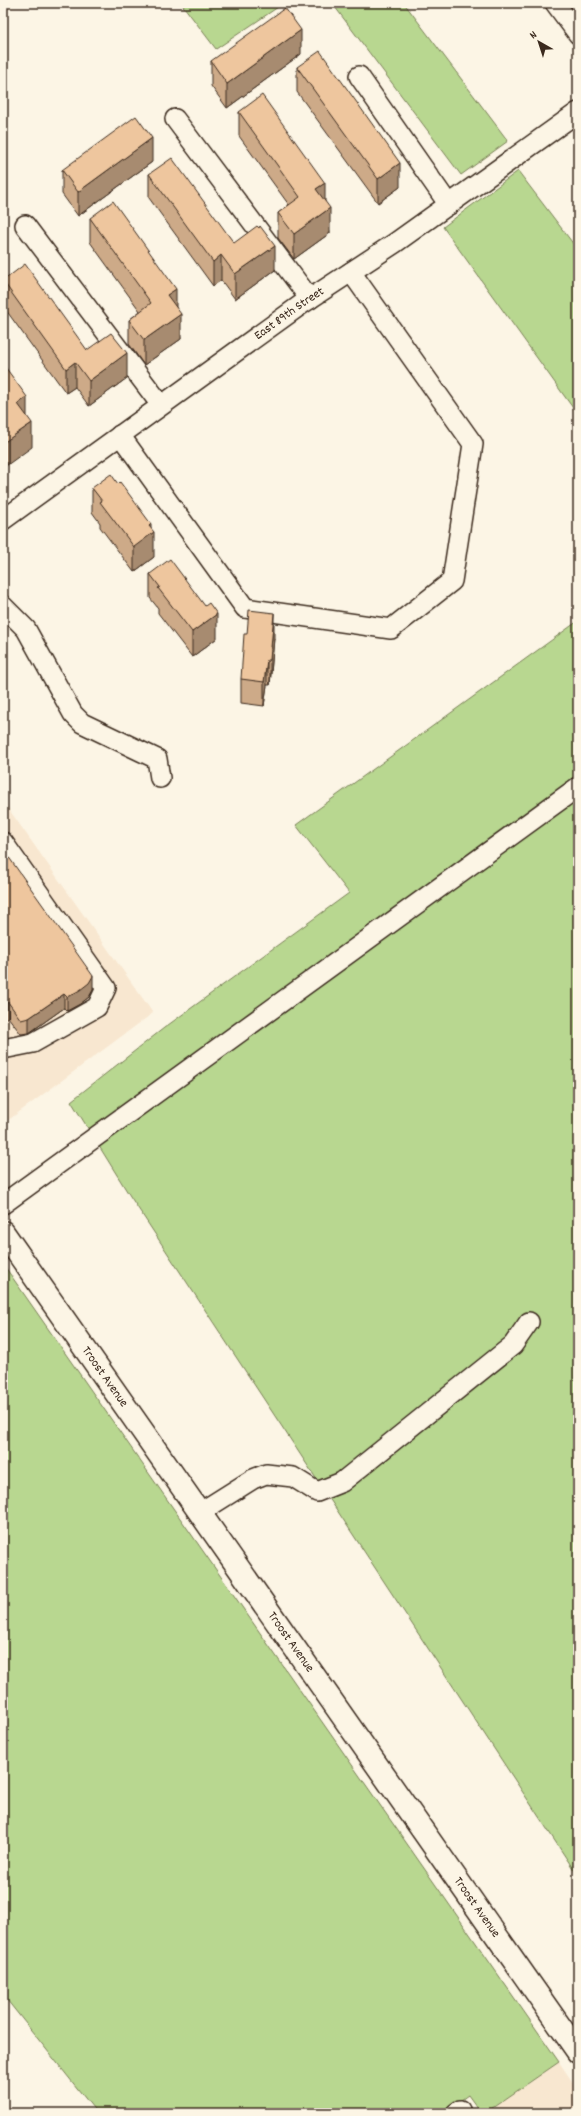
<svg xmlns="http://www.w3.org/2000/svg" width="581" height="2116" viewBox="0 0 581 2116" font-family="Dekko,sans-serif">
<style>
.built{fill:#f8e7d0}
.green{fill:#b8d790;stroke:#7a8057}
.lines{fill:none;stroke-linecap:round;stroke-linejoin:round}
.minor-casing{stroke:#3b2a1e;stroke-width:22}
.major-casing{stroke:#3b2a1e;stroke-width:25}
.minor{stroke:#fcf5e5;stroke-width:19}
.major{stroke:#fcf5e5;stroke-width:22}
.wall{fill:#cdaa88;stroke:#3b2a1e}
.shaded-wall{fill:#a78b6f;stroke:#3b2a1e}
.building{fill:#eec69e;stroke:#3b2a1e}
.labels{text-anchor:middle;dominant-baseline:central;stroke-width:3;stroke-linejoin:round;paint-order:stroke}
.street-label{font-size:13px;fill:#3b2a1e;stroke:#fcf5e5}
</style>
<rect width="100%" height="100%" fill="#fcf5e5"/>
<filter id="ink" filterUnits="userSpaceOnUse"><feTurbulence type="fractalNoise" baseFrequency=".025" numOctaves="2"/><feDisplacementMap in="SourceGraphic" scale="8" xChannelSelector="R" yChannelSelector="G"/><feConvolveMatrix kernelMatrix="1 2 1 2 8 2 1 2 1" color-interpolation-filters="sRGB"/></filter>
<g filter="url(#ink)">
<!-- built -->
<path class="built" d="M3,801L153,1013L3,1124Z
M559,2062L578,2090V2113H485Z"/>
<!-- green -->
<path class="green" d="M181,3H284L216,49Z
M332,3H404L508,141L461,175Z
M518,171L578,250V415L443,227Z
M578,621V1876L130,1196L71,1101L164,1028L349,893L296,825Z
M3,1264L559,2062L485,2113H481L468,2095L443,2113H97L3,1995Z"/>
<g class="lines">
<!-- minor casing -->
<g class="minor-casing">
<g id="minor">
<path d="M555,3L578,34"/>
<path d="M359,76L449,205"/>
<path d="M175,119L310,299"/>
<path d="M25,225L161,405"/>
<path d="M120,435L245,608L391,629L452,581L473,444L351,272"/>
<path id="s1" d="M3,520L302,304L395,243L578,112"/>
<path d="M3,606L26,629L73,714L82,723L157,759L160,778"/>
<path d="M3,842L106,988L97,1007L33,1043L3,1049"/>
<path d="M3,1204L578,787"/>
<path d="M199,1513L253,1479L266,1474L293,1477L317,1492L342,1482L513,1345L529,1322"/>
<path d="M456,2113L460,2110"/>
</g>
</g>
<!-- major casing -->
<g class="major-casing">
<g id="major">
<path id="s2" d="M3,1232L578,2052"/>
</g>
</g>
<!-- minor -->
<use href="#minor" class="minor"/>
<!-- major -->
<use href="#major" class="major"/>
</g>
<!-- wall -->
<path class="wall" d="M301,54L227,108L211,86V61Z
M297,67L400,187L378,203L297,92Z
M239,112L325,201L330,233L294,259L278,238V213L289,205L239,136Z
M152,162L78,216L62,194V170Z
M149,174L234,243L275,270L235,299L221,280L213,286L149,198Z
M90,218L176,307L181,339L144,365L129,344V320L140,311L90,242Z
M3,281L87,350L127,378L89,406L75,387L66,393L3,306Z
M92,488L154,557L134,572L100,527V523L92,512Z
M150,574L217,638L192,657L158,613V608L150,598Z
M274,638L270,685H267L264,706L241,703V679Z
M3,849L93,990L89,997L80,1004L67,1011L64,1008L29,1033L21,1034L8,1017Z"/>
<!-- shaded-wall -->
<path class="shaded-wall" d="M301,30V54L227,108V84Z
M152,138V162L78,216V192Z
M400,163V187L378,203V179Z
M325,183V207L316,189Z
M330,208V233L294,259V234Z
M275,246V270L235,299V274Z
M221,255V280L213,286V262Z
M176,289V313L167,295Z
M181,314V339L144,365V340Z
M127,353V378L89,406V381Z
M75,362V387L66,393V369Z
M27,397V422L18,404Z
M32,423V447L3,468V443Z
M151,524V534L154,532V557L134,572V547L149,526Z
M274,613V638L270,685V660Z
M217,614V638L192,657V632Z
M267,660V685L264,706V682Z
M93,976V990L89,997L80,1004L67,1011V997Z
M64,994V1008L29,1033V1018Z
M8,1002V1017L3,1020V1006Z"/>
<!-- building -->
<path class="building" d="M285,8L301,30L227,84L211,61Z
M320,51L400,163L378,179L297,67Z
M262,95L325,183L316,189L330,208L294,234L278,213L300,197L239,112Z
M136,116L152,138L78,192L62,170Z
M172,158L234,243L257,226L259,228L260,226L275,246L235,274L221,255L213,262L149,174Z
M113,201L176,289L167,295L181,314L144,340L129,320L151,303L90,218Z
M25,264L87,350L111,333L127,353L89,381L75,362L66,369L3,281Z
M3,364L27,397L18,404L32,423L3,443Z
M111,474L118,484L120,482L151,524L149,526L154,532L134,547L100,502L102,501L92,488Z
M170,559L205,606L209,603L217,614L192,632L158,588L160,587L150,574Z
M249,610L274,613L270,660H267L264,682L241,679L244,634H247Z
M3,849L93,976L89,983L80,990L67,997L64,994L29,1018L21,1020L8,1002L3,1006Z"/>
</g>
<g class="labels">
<!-- street labels -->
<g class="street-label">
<text stroke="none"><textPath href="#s1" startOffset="353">East 89th Street</textPath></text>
<text stroke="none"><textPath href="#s2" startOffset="177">Troost Avenue</textPath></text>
<text stroke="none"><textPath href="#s2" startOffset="501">Troost Avenue</textPath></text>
<text stroke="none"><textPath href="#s2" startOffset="825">Troost Avenue</textPath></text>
</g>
</g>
<!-- margin -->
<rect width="581" height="2116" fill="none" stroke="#fcf5e5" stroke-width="16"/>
<rect x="8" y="8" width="565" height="2100" fill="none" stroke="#3b2a1e" stroke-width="1.5" filter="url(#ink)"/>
<!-- north arrow -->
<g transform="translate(539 42) rotate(321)" stroke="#fcf5e5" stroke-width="3" paint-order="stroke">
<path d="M0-3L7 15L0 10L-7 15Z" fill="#3b2a1e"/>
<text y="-6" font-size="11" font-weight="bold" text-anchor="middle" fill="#3b2a1e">N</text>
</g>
</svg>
